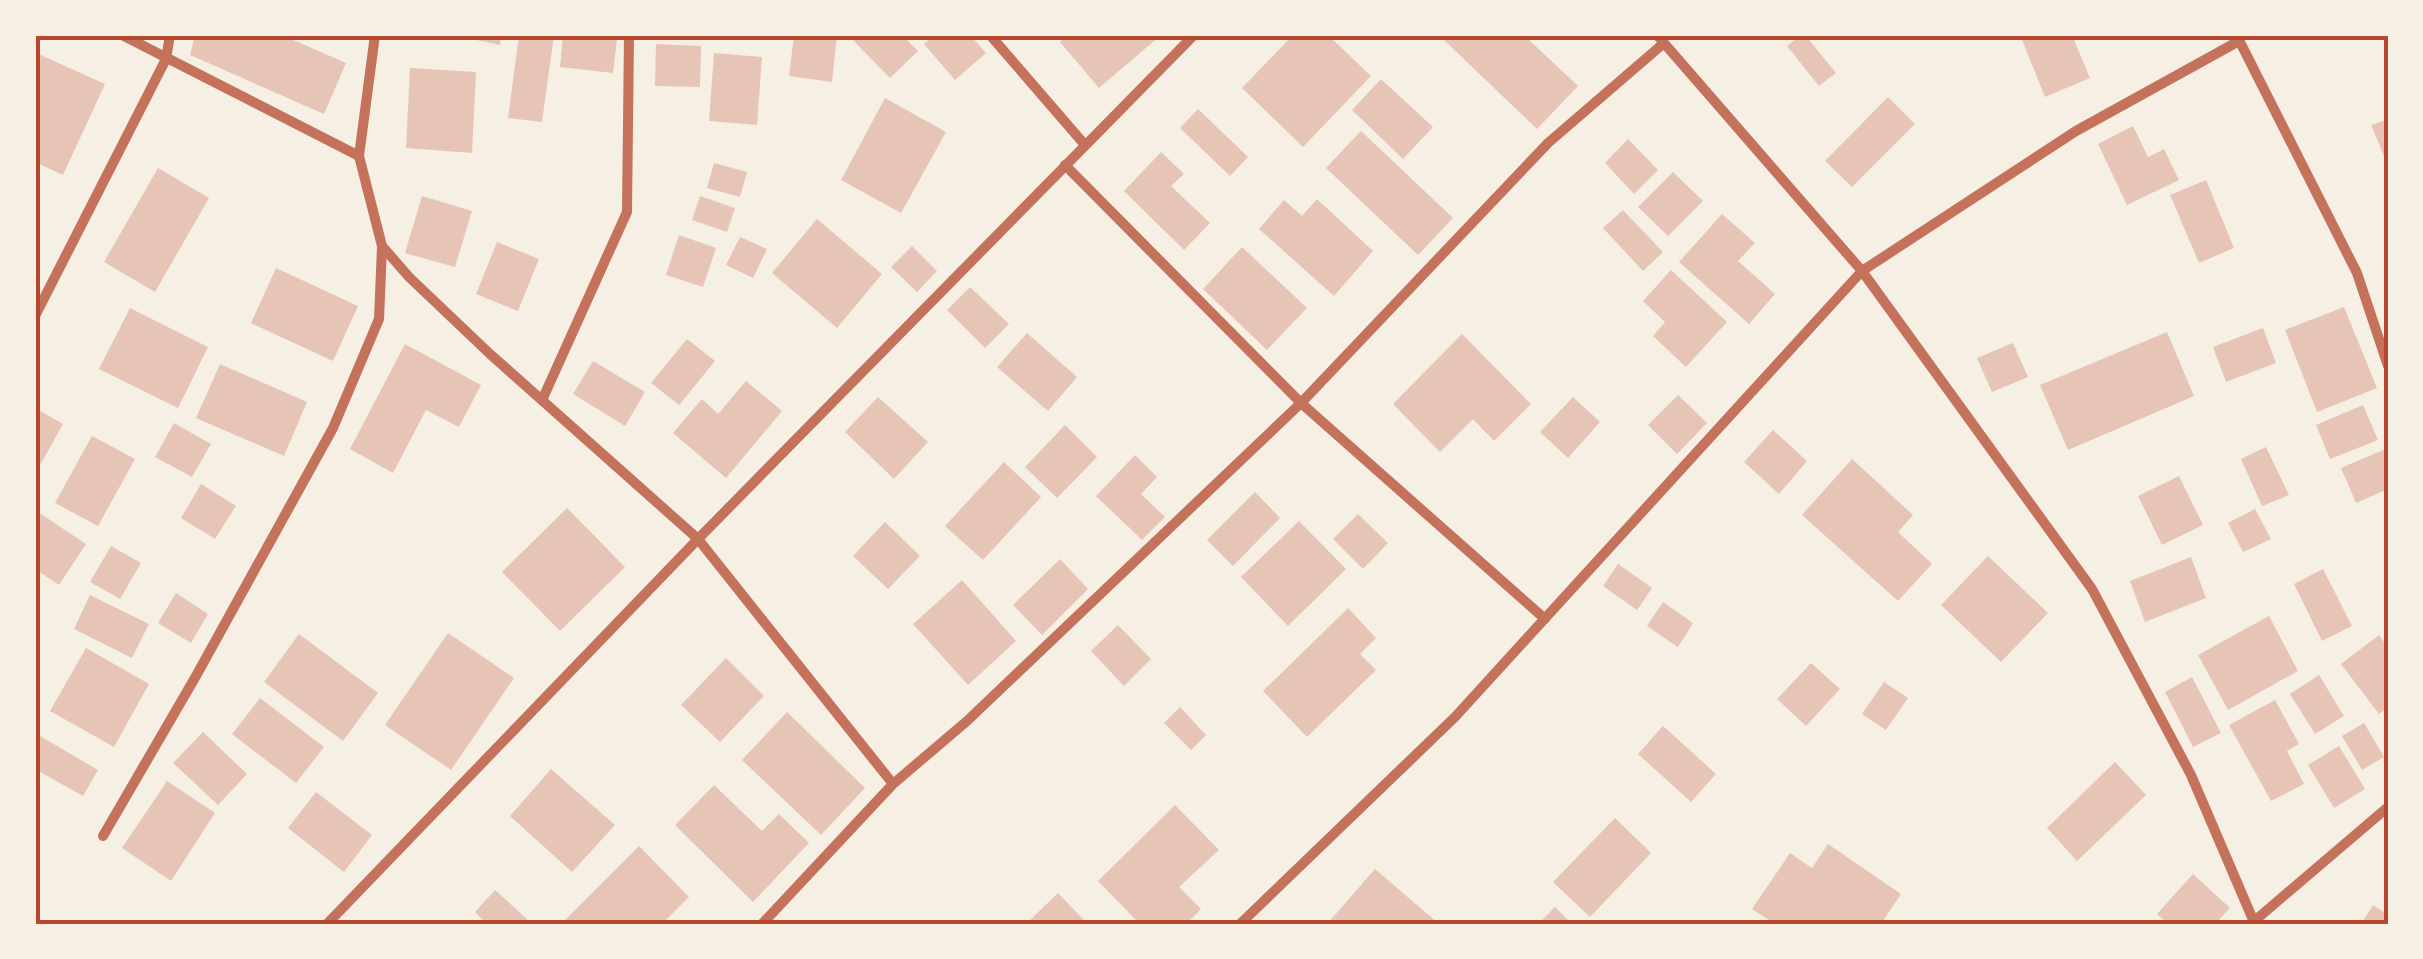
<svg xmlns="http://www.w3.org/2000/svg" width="2423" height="959" viewBox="0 0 2423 959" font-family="'Crimson Pro',serif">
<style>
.building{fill:#e6c5b7}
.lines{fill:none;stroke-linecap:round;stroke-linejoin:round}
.minor{stroke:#c5725c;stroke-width:10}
.neatline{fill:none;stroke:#b5482f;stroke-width:4}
</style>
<rect width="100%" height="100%" fill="#f6efe4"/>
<!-- building -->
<path class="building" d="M195,35H282L346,63L324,114L190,55Z
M453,35H501L500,45Z
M519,35H554L542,122L508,118Z
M563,35L617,39L613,73L560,67Z
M794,35H837L832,82L789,76Z
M848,35H902L918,51L890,78Z
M935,35H970L986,53L955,80L924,44Z
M1068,35H1161L1099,88L1060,42Z
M1293,35H1328L1371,76L1303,147L1242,88Z
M1446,35H1532L1528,39L1578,86L1537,129L1443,39Z
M1801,35H1805L1836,73L1819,86L1787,46Z
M2020,35H2072L2090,78L2045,97Z
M656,44L701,46L700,87L655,86Z
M36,53L105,84L63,175L35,162Z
M714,53L762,57L757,125L709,121Z
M410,68L476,72L472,153L406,148Z
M1381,79L1433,127L1403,159L1352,110Z
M1888,97L1915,124L1852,187L1825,161Z
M885,98L946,132L901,213L841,180Z
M1198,109L1248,157L1230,176L1180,128Z
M2388,119V166L2371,125Z
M2133,126L2148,157L2164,149L2179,180L2127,205L2098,144Z
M1361,131L1453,218L1418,255L1326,168Z
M1628,139L1658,170L1634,194L1605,163Z
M1161,152L1184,174L1171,186L1210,223L1184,250L1124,191Z
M714,163L747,172L740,197L707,188Z
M158,168L209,198L155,292L104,262Z
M1673,172L1703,201L1668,236L1638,207Z
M2206,180L2234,248L2199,263L2170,195Z
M422,196L472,211L455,267L405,253Z
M700,196L735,208L727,232L692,220Z
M1317,199L1373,251L1334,296L1259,229L1284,200L1302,216Z
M1623,210L1663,252L1643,271L1603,228Z
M1722,214L1755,243L1738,261L1775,294L1749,324L1679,262Z
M817,219L882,274L837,328L772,273Z
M679,235L716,248L703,287L666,275Z
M740,237L767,249L753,278L726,265Z
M497,242L539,259L518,311L476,294Z
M912,246L937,271L917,292L891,267Z
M1242,247L1307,308L1267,350L1203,289Z
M276,268L358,306L333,361L251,323Z
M1671,270L1727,322L1686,367L1653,336L1665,322L1643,301Z
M970,287L1009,324L985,348L947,310Z
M2344,307L2377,388L2317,412L2285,330Z
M130,308L208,347L178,408L99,369Z
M2263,328L2276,363L2226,382L2213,347Z
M2167,332L2194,396L2068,450L2040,385Z
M1027,333L1077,377L1048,411L997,367Z
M1462,334L1531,404L1494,441L1473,419L1440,452L1393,404Z
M687,339L715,361L679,405L651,383Z
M2013,343L2028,377L1992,392L1977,358Z
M405,344L481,385L459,427L426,410L393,473L350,449Z
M593,361L645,392L625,426L573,394Z
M220,364L307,402L284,456L196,418Z
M746,381L782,411L726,478L673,433L702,399L718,414Z
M1678,395L1707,423L1677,454L1648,425Z
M878,397L928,442L894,479L845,432Z
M1573,397L1600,422L1568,458L1540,432Z
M2363,405L2378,440L2330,459L2316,425Z
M35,408L63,424L35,474Z
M174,423L211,444L192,477L155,457Z
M1065,425L1097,457L1057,498L1025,467Z
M1773,430L1807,461L1779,494L1744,462Z
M92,436L135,459L98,526L55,503Z
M2266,447L2289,495L2262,506L2241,459Z
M2388,448V489L2356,503L2341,468Z
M1135,455L1157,477L1141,494L1165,517L1142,540L1096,496Z
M1852,459L1913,515L1898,532L1932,564L1898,601L1802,515Z
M1004,462L1041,497L983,560L945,526Z
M2179,476L2203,525L2162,545L2138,496Z
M201,484L236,506L215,539L181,518Z
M1255,492L1280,518L1233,566L1207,540Z
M567,508L625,567L560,631L502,572Z
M2255,509L2271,539L2243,552L2228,523Z
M35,510L86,544L59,585L35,569Z
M1358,514L1388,543L1363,569L1333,539Z
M1299,521L1346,569L1288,626L1241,577Z
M885,522L920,556L888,589L853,556Z
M111,546L141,563L120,599L90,582Z
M1988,556L2048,613L2001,662L1941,605Z
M2191,557L2206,598L2145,622L2130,581Z
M1060,559L1088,589L1042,635L1013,605Z
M1618,564L1652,588L1637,610L1603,586Z
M2323,569L2352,626L2322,641L2294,584Z
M962,580L1016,641L968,685L913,624Z
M176,593L208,614L191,643L158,623Z
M90,595L149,624L132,658L74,629Z
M1663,602L1693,623L1678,647L1647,626Z
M1348,608L1376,638L1360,654L1376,670L1307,737L1263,691Z
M2269,616L2298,671L2228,710L2198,655Z
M1118,625L1151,659L1124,686L1091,651Z
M448,633L514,678L451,770L385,725Z
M299,634L378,693L343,741L264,682Z
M2379,635L2388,647V707L2379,714L2341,664Z
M86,648L149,684L114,747L50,711Z
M726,658L764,696L720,742L681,705Z
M1811,663L1840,689L1806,726L1777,699Z
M2319,675L2344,716L2315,734L2290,694Z
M2192,677L2221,733L2193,747L2165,692Z
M1884,682L1908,698L1886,730L1862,714Z
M260,698L324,747L296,783L232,734Z
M2275,700L2299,744L2287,751L2304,784L2271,801L2229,725Z
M1180,707L1206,735L1191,750L1164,723Z
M787,712L865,788L821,835L742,760Z
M2364,723L2384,757L2362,770L2342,736Z
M1663,726L1716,774L1691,802L1638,754Z
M203,732L247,774L218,805L173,763Z
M35,733L98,770L83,796L35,769Z
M2339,746L2365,789L2334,808L2308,765Z
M2115,762L2146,795L2077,861L2047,828Z
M551,769L615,825L572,872L510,816Z
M167,781L215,813L171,881L122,848Z
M714,785L762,831L779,814L809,843L753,902L675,825Z
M316,792L372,835L344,872L288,828Z
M1175,805L1219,850L1179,887L1201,909L1186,924H1140L1098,881Z
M1615,818L1651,853L1590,917L1553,882Z
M1828,844L1901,894L1881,924H1775L1752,909L1790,853L1812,868Z
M639,846L689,897L662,924H561Z
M1375,869L1439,924H1327Z
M2193,874L2230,908L2215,924H2168L2157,914Z
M495,890L527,919L523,924H487L475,912Z
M1058,893L1084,920L1080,924H1026Z
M2373,905L2388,915V924H2361Z
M1555,907L1572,924H1538Z"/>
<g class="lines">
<!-- minor -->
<path class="minor" d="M122,35L359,156
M375,35L359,156L382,246L409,277L490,354L698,539L893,784
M990,35L1085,145
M1657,35L1862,271L2092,589L2191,775L2254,922
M2237,36L2357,273L2388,366
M1065,165L1301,403L1545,619
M35,316L166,59L170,35
M543,398L627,212L629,35
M103,836L196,676L333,428L379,319L382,247
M2252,923L2388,807
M327,924L698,539L1194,35
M762,924L893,784L967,721L1301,403L1548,143L1664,43
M1240,924L1455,717L1862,271L2076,131L2239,41"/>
</g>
<!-- border -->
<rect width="2423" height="959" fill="none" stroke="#f6efe4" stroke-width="75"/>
<rect x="38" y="38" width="2348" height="884" class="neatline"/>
</svg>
